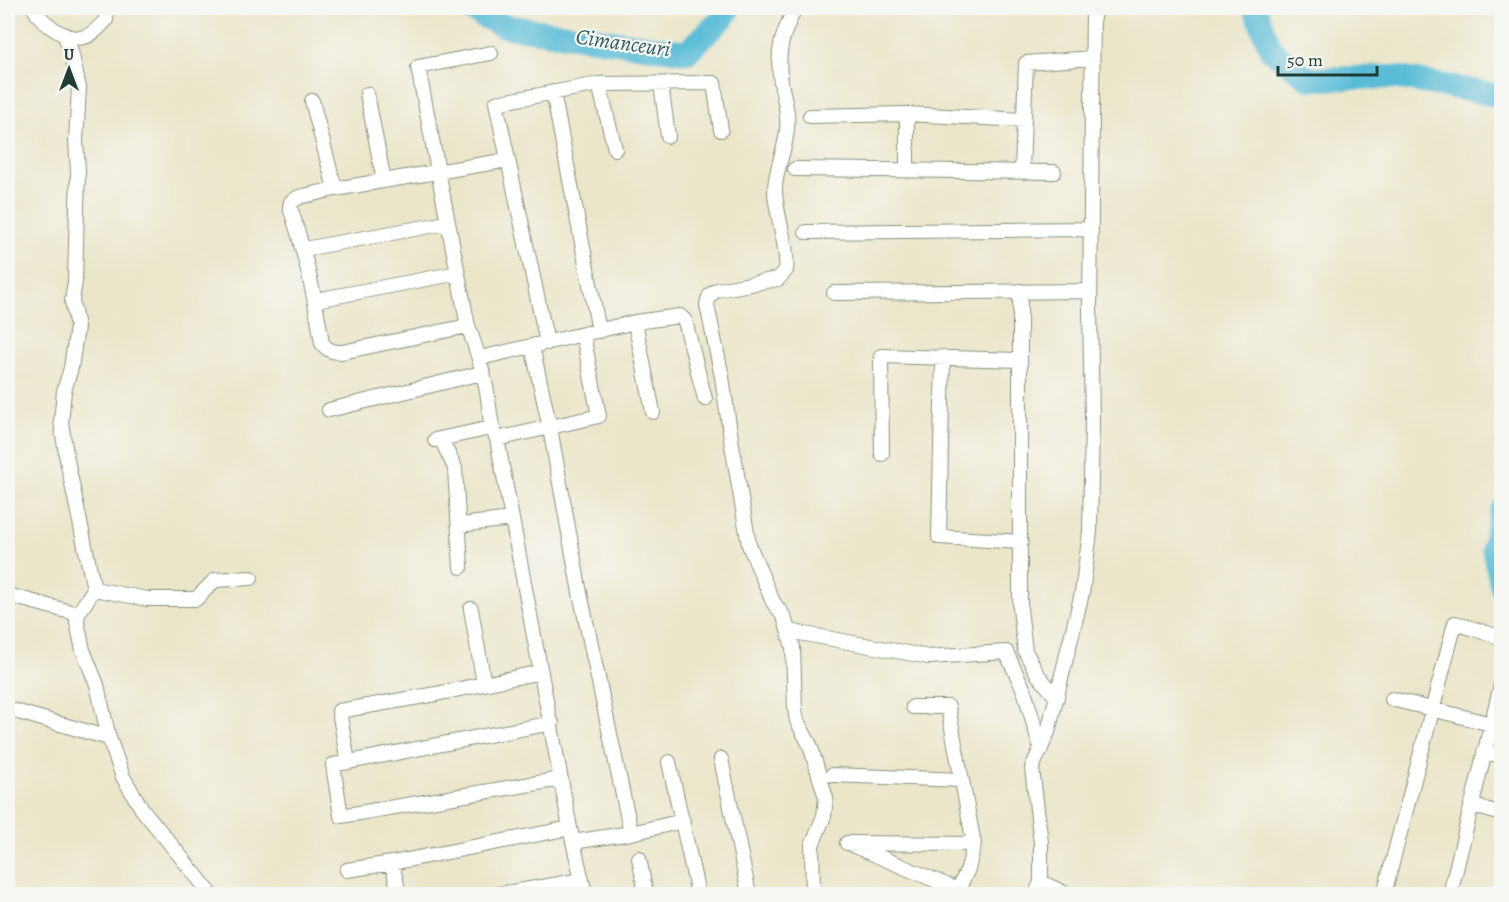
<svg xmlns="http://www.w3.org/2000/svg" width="1509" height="902" viewBox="0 0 1509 902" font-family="Alegreya,serif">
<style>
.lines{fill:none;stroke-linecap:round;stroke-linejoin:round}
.river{stroke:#59bcd7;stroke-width:24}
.minor-casing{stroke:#85927e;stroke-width:16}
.minor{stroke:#fff;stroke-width:14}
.labels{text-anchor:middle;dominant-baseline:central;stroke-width:4.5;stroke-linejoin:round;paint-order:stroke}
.water-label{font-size:22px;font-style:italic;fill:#2e5d5d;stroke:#f6f6f2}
</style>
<rect width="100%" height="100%" fill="#f6f6f2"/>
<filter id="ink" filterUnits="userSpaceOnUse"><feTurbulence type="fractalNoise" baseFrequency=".0167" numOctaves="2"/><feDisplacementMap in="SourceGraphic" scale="12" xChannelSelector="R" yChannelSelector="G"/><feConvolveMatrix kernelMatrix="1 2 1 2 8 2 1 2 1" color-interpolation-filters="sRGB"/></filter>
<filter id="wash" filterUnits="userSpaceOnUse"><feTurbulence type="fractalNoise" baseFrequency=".008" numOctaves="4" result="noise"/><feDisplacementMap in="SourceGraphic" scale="24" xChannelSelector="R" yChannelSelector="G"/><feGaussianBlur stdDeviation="1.35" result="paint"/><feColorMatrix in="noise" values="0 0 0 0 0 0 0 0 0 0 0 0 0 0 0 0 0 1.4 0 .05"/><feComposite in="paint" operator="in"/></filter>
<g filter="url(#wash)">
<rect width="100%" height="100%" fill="#ebe6c9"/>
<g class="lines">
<!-- river -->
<path class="river" d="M467,8L503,26L687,52L723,18L729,8
M1255,8L1271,50L1309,79L1394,77L1502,96
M1502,511L1493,548L1502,586"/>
</g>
</g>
<g filter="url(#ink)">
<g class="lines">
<!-- minor casing -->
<g class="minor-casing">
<path id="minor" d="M34,8C41,22 66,42 84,37C93,35 100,26 106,20L105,8
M795,8C782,35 776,52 781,83C784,99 789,113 787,129C786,150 774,171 775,192C776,215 789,249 786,270L778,279L717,290C710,294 708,297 707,305L722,377L731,439L749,545L773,602L784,617L793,647L795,709L797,721L810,745L826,798L824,816L812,845L813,894
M64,34L71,51L79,88L76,141L78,171L75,281L72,301L77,327L71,368L64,391L61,422L67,460L94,589L78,614
M491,53L418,67L468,326C476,348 483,369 487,392C490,408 489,424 497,439L570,828L585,894
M599,84L615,149
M661,84L668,136
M553,92L599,331
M367,94L384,181
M312,101L335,189
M907,114V170
M810,116L907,114L1024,120
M795,169L1054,172
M1022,171L1026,63L1092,58
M806,232L1091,229
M304,249L447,223
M1020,291V609L1025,651L1038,675L1057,698
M834,293L1090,291
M316,300L458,273
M635,322L653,412
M468,326L342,352C333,352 328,351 322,343C315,296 305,252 290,207L291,202L299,197L335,189L508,160
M547,343L496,103L599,84L714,83L721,130
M532,346L550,428L580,593L631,833
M943,357L939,537L1021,542
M480,358L635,322L680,316L685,321L705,399
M329,410L482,373
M441,439L455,468L461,567
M497,439L599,416L583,335
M435,440L491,428
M882,454L881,356L1020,360
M459,525L512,519
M94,589L147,599H196L215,580L251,578
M8,595L78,614L77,622L83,650L97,685L109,738L123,777L142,809L211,894
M471,609L484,684
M789,631L929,657L1006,652L1024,690L1041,749
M1392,699L1491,724
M913,707H948L974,844L968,869L956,894
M8,709L109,738
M552,723L333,765L341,816L561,779
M1484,752L1502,756
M721,759L749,894
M348,762L339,711L436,694L541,672
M669,762L698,894
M832,775L962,780
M1471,805L1502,814
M573,842L631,833L683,821
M847,843L974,844
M854,846L958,890
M639,858L646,894
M347,870L392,863
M1041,882L1066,894
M399,894L392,863L570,828
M500,894L582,880
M1036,894L1041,882V843L1032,768L1048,732L1082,593L1090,532L1092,421L1090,309L1093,8
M1384,894L1455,623L1502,638
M1450,894L1502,681"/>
</g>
<!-- minor -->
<use href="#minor" class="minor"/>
</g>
</g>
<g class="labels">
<!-- water labels -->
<g class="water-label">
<text transform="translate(623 43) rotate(8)">Cimanceuri</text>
</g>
</g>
<!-- margin -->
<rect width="1509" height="902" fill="none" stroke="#f6f6f2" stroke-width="30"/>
<!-- north arrow -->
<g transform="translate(69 69)" stroke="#f6f6f2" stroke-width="4.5" paint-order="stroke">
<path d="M0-4.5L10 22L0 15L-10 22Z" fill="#1f3d34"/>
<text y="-9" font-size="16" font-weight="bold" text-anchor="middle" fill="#1f3d34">U</text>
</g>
<!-- scale -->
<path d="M1278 66v9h99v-9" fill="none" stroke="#1f3d34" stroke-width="3"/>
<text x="1287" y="66" font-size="18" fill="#1f3d34" stroke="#f6f6f2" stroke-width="4.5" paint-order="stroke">50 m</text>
</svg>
